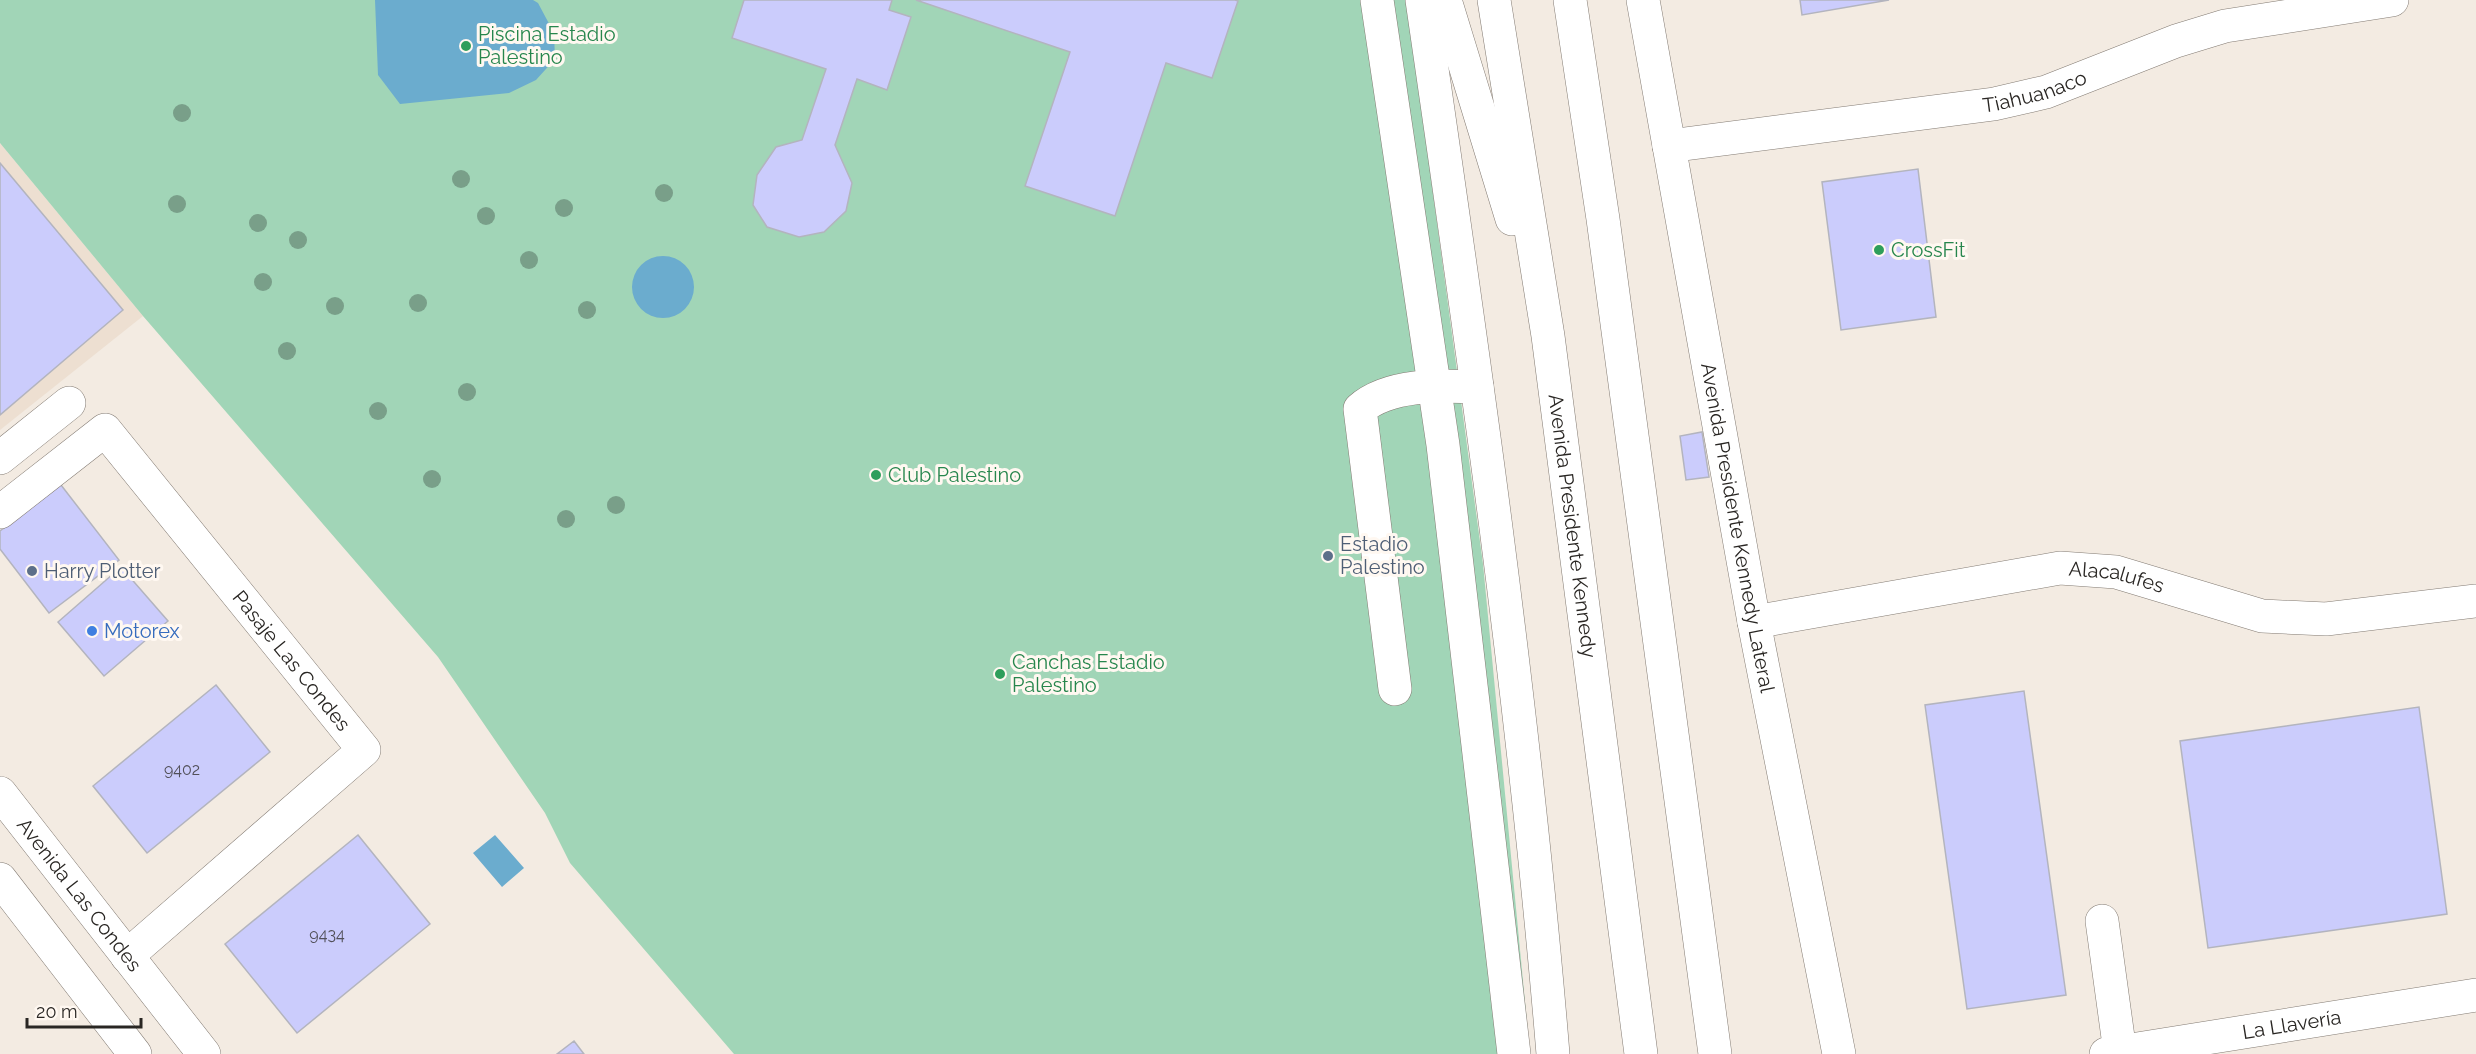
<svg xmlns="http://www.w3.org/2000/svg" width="2476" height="1054" viewBox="0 0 2476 1054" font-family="Raleway,sans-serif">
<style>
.built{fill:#eddfd1}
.green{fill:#a1d5b7}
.water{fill:#6bacce}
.building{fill:#cbccfc;stroke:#b3b4be;stroke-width:1.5}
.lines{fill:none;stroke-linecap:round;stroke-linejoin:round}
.minor-casing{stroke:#837b73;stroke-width:34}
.major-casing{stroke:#837b73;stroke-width:34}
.highway-casing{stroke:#837b73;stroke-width:34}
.minor{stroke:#fff;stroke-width:33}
.major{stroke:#fff;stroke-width:33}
.highway{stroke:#fff;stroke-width:33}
.tree{fill:#799f89}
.leisure-dot{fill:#2e9e5b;stroke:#fff8f1;stroke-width:2}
.service-dot{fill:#5c6f8a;stroke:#fff8f1;stroke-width:2}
.shop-dot{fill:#3f7fe0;stroke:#fff8f1;stroke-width:2}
.labels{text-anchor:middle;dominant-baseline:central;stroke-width:6;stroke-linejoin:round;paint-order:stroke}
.number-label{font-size:16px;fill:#525059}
.leisure-label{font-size:20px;fill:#27864d;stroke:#fff8f1;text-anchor:start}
.street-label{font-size:20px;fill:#292623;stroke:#fff8f1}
.service-label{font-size:20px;fill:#4e5e75;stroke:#fff8f1;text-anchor:start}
.shop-label{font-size:20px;fill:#366cbe;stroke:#fff8f1;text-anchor:start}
</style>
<rect width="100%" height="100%" fill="#f3ebe2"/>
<!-- built -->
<path class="built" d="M0,143L143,316L0,430Z"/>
<!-- green -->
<path class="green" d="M0,0H1407L1483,564L1530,1054H734L570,863L545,813L438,657L143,316L0,143Z"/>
<!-- water -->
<path class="water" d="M375,0H533L538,3L554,33L555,59L536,80L509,93L400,104L378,75Z
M632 287a31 31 0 1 1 62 0a31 31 0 1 1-62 0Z
M495,835L524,868L502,887L473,853Z"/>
<!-- building -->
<path class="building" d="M744,0H892L889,10L911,17L887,90L857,79L835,145L852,183L846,211L824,232L799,237L767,227L753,205L757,175L776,147L802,140L826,69L732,38Z
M916,0H1235L1238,1L1212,78L1166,63L1115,216L1025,186L1070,52Z
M1800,0H1889L1802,15Z
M0,163L123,310L0,415Z
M1918,169L1936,317L1841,330L1822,182Z
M1702,432L1709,477L1686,480L1680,436Z
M61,485L119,560L49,613L0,549V531Z
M121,567L168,621L104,676L58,622Z
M216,685L270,752L147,853L93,786Z
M2024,691L2066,995L1967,1009L1925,705Z
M2419,707L2447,914L2208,948L2180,741Z
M358,835L430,924L297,1033L225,944Z
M574,1041L584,1054H557Z"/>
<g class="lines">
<!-- minor casing -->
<g class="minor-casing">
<g id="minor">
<path d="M1377,0L1443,445L1514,1054"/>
<path id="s1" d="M1669,146L1994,104L2046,92L2176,41L2225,26L2392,0"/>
<path d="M0,458L69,403"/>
<path id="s2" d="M0,512L105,430L364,750L127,956"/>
<path id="s3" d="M1754,622L2060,568L2116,572L2262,616L2326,619L2476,601"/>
<path d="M1395,689L1360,409C1388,384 1441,385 1477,387"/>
<path d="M2102,921L2120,1052"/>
<path id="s4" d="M2106,1054L2476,995"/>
</g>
</g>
<!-- major casing -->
<g class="major-casing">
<g id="major">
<path d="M1422,0C1473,350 1524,701 1553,1054"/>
<path id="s5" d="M1643,0L1754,622L1839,1054"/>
<path id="s6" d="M0,793L204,1054"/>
<path d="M0,879L135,1054"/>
</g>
</g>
<!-- highway casing -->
<g class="highway-casing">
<g id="highway">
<path d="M1445,0L1512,219"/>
<path id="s7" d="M1494,0L1548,336L1641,1054"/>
<path d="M1570,0L1603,219L1715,1054"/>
</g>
</g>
<!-- minor -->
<use href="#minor" class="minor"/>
<!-- major -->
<use href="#major" class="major"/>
<!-- highway -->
<use href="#highway" class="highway"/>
</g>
<!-- trees -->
<g class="tree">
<circle cx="182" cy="113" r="9"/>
<circle cx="461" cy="179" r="9"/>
<circle cx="664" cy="193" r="9"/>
<circle cx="177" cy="204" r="9"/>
<circle cx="564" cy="208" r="9"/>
<circle cx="486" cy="216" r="9"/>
<circle cx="258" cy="223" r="9"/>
<circle cx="298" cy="240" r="9"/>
<circle cx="529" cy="260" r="9"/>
<circle cx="263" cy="282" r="9"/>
<circle cx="418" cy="303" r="9"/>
<circle cx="335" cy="306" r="9"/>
<circle cx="587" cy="310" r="9"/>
<circle cx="287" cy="351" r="9"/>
<circle cx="467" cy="392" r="9"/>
<circle cx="378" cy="411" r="9"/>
<circle cx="432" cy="479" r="9"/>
<circle cx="616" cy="505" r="9"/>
<circle cx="566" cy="519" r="9"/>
</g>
<!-- markers -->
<g class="leisure-dot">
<circle cx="466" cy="46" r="6"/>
<circle cx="1879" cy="250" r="6"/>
<circle cx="876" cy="475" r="6"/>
<circle cx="1000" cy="674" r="6"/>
</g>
<g class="service-dot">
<circle cx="1328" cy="556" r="6"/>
<circle cx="32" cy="571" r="6"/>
</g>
<circle class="shop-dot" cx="92" cy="631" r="6"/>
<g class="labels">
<!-- number labels -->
<g class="number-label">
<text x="182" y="769">9402</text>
<text x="327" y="934">9434</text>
</g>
<!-- leisure labels -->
<g class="leisure-label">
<text x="478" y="34">Piscina Estadio<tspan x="478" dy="23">Palestino</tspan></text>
<text x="1891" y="250">CrossFit</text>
<text x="888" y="475">Club Palestino</text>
<text x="1012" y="662">Canchas Estadio<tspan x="1012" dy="23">Palestino</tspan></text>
</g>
<!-- street labels -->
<g class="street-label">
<text stroke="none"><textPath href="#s1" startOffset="370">Tiahuanaco</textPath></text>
<text stroke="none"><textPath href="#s7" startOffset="532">Avenida Presidente Kennedy</textPath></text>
<text stroke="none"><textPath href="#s5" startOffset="536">Avenida Presidente Kennedy Lateral</textPath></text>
<text stroke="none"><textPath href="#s3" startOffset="368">Alacalufes</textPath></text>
<text stroke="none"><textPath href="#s2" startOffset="430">Pasaje Las Condes</textPath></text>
<text stroke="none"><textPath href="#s6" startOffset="129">Avenida Las Condes</textPath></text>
<text stroke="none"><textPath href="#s4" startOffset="188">La Llavería</textPath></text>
</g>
<!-- service labels -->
<g class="service-label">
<text x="1340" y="544">Estadio<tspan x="1340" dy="23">Palestino</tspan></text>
<text x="44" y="571">Harry Plotter</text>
</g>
<!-- shop labels -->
<g class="shop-label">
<text x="104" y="631">Motorex</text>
</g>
</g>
<!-- scale -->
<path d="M27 1018v9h114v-9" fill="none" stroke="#292623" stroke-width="3"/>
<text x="36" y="1018" font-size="18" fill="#292623" stroke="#fff8f1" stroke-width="4.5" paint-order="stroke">20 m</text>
</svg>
